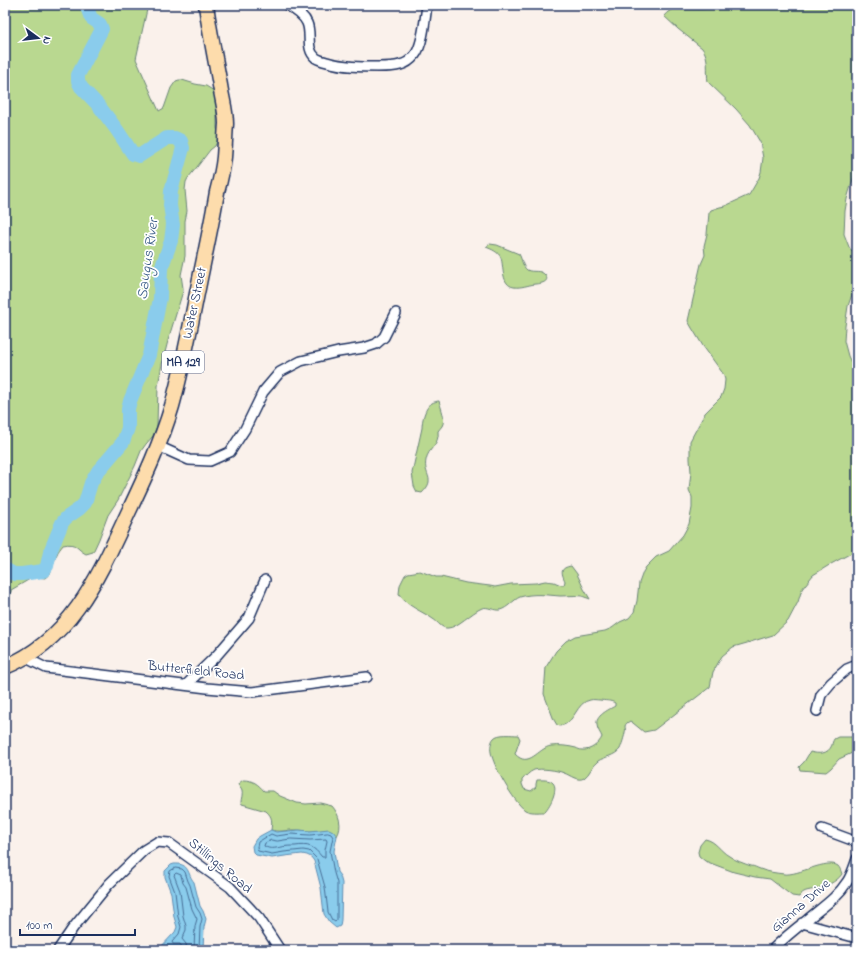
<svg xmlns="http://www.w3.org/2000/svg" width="862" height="955" viewBox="0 0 862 955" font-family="'Indie Flower',sans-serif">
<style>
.green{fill:#b9d890;stroke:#6a8477}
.water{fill:#8accec;stroke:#5e8db3}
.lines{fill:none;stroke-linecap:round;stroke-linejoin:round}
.shore{stroke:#476e97;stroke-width:1}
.river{stroke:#8accec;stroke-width:14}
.minor-casing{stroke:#1b2f5e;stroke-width:12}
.primary-casing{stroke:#1b2f5e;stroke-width:17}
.minor{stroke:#fff;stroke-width:9}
.primary{stroke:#fddcac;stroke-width:14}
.labels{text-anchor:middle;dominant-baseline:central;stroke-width:3.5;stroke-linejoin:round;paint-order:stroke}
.shield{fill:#fff;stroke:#5f6d8e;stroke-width:1}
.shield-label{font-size:13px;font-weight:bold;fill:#1b2f5e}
.street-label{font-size:14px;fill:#1b2f5e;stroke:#fff}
.water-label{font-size:15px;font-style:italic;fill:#3c5e89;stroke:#fff}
</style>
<rect width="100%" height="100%" fill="#faf1eb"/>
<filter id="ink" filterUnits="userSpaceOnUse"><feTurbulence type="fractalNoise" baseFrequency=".025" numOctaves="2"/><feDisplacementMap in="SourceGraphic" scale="8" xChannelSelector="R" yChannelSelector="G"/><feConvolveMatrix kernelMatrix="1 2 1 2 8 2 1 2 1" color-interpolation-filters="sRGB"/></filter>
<g filter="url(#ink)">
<!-- green -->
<path class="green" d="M5,5H148L136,59L159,111L164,108L171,88L176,81L179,80H182L195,84L206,86L214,91L217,100V128L219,137L215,146L210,150L197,167L188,178L186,182L185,190L187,211L185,221V256L181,275L183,288V291L169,337L162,364L158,386L157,426L153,436L146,444L141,451L135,466L118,500L108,515L99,539L93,552L86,554C76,549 77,542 63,545C61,548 58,551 57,554C53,562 54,572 45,578L36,577L30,579L11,590V592L5,600Z
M713,5H857V171L853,179L847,199L845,211L844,234L849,247L852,252L857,256V280L848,306L845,326L844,341L848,356L857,375V550L831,564L813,575L802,589L798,602L788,621L773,635L747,643L733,647L722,656L713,672L710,687L654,730L644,732L633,723L630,721C627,723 626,723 625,726C625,728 626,730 625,732C625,735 621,747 620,749C615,756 604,757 598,761C592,765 590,774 584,778C578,782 570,775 564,773C557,770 541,768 534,770C529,772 525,777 522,780V784L524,789L531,791L536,787V784L537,780C541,780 550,779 553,783C559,789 549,808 544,812C538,812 531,813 525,810C514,802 493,766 491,752C490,748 491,741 494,738C498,733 513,735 518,735L520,739L515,754C529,769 538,748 551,746C560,745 568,746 576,748C578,749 580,750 582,750C590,751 599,744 602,737C601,734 597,729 597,725C595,716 608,710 615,706V703C610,700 605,701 600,700C597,700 593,699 590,700C576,702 575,724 560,726L557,725L554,720L544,694L546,667L556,651L566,641L575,636L605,631L612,628L620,622L629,618L634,612L637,601L639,583L643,572L646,567L656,557L669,551L683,535L689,524L692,508V497L689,490L691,472L690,459V441L705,413L721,397L724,389L725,380L724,375L703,346L692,328L688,321L701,264L705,255L704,246L707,234L709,213L711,210L720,207L725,206L749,195L752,190L759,178L761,172L763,158L760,142L750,125L736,109L708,82C706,70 710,58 702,48L678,29L664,16C676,0 699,16 713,5Z
M490,244L497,245L519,254C522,259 522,266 527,270C533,273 540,269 545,275C551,282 540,284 535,284C528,285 521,288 514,287C501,285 504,267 501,258C499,252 491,249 486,247Z
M439,401C441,408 446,419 442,426C441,428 439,429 438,431C440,445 428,448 426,460C423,476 437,478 422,493L417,492L414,486L412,473L422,428C422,420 425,407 432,403C434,402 437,401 439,401Z
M571,566L577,574L584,589L590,599C588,598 584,597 582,596C575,595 567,596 560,596C547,595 533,593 520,597C513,600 508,608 500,610C494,611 488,606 482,608C472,612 457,628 448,628C442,629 438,622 433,619C422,611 406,606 399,594L400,585L405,575L408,573L420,571L436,577H441L466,583L490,586L495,587L511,584L536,583L545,581L554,582L561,585H564L565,581C561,572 560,568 571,566Z
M838,737H857V753H852L839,759L831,768L826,772L800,770L799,767L804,762L810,752C818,754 828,755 832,745C832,743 833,741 834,739Z
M243,780C253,780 258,784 264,791H273L280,796L297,803L306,804L320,803L332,806C339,814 343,826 337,836C329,828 317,832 306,831C301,830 296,830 290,830C283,831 278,832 271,830C272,822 273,817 266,811L242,804L241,802C241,799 243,794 242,791C241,788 239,787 238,784Z
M705,839C716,841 720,851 729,856C736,861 743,863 751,866C754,866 757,868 760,869C767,872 776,873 784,874C798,876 827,858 838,866C840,868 841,871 842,874C837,882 824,887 815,889C808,891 803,890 799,897L792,896L770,879L755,877L734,872L705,861L699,856L698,852L700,845Z"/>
<!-- water -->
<path class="water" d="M329,829L333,831L337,836L334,851L337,872L340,876L342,883L341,920L340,926L336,928L329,922L324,914L321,888L314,861L311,857L307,855L302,854L285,856L272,858L256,855L253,852L252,846L256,839L260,836L271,830L276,832L299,830L310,831Z
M174,864C190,863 187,874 194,882L200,906L203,911L206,919L204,927L203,950H179L177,947L168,950H158L175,932L177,927L174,917L171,893L165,877V871L171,865Z"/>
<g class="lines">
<!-- shore -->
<path class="shore" d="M328,833L331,834L333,837L330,851L334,873L337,883V920L335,922L332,920L328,912L325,887L317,859L309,851L303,850L284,852L272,854L258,851L257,847L258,842L271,834L276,836L291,834L310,835Z
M291,839L310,840L326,839L327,841L325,850V857H322C313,846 309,844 295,846C290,846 286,846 282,847C275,848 270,850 264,846L265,843L271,840L277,841Z
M182,950V947L180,944H173L172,942L179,934L181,927L178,917L175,892L169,876L170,871L175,868L182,869L185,872L188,881L190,885L196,907L200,913L202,919L200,927L199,950
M187,950L186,944L182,939L186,930V926L183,916L180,891L174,875L176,873L181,875L183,883L186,887L192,909L197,919L195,926L194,950"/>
<!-- river -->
<path class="river" d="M5,569L14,574H22L43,571L47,566L50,552L62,523L66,518L79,509L85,503L91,483L98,471L106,462L123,442L128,428V409L130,401L149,355L160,298L161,269L171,241L173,225L170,205L171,191L183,148L181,141L175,138H167L139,156L133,154L117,130L99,106L81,87L78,81V75L102,29L100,24L91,18L86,5"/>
<!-- minor casing -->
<g class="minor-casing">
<path id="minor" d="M287,5C294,9 304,15 307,23C312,34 305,49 316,58C319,60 323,61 327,62C344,67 361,67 378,67C385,67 394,67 400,65C405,64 411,60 415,55C423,45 425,19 427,5
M158,446L189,460L210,461L230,452L245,429L263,392L280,372L301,361L338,352L364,348L376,344L384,337L396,313
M24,657L46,668L207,688L252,692L367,677
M186,685L217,655L249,618L265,580
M817,711L821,695L831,683L847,669L857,665
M822,829L857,842
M802,923L857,938
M58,950L73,928L109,884L144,850L157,842L169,843L230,887L259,918L280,950
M772,950C783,939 795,929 807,920C821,908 837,898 847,882C852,875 854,867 857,859"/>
</g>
<!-- primary casing -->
<g class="primary-casing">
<path id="primary" d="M5,667C73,639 100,573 129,511C145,477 161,443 172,406C185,360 193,311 203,264C208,240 213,216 217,192C220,181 223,168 224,157C225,146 225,135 226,124C226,113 223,102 221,91C216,62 210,34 206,5"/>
</g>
<!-- minor -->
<use href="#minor" class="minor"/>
<!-- primary -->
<use href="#primary" class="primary"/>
</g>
</g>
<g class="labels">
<!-- shield labels -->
<rect class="shield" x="162" y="351" width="42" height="22" rx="3"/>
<g class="shield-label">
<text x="183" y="362">MA 129</text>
</g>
<!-- street labels -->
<g class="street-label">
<text transform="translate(195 303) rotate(-78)">Water Street</text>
<text transform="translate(196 671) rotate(6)">Butterfield Road</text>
<text transform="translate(220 866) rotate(40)">Stillings Road</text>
<text transform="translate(801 906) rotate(-41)">Gianna Drive</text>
</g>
<!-- water labels -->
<g class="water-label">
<text transform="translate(148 259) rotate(-82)">Saugus River</text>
</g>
</g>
<!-- margin -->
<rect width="862" height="955" fill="none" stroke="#fff" stroke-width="20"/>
<rect x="10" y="10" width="842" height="935" fill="none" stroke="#1b2f5e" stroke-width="1.5" filter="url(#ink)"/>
<!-- north arrow -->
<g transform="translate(38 38) rotate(105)" stroke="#ffffff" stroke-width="3" paint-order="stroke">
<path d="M0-3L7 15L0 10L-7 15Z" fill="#1b2f5e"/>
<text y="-6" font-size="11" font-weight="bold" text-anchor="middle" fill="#1b2f5e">N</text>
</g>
<!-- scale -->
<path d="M20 929v6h115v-6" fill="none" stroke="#1b2f5e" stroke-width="2"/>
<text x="26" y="929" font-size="12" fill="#1b2f5e" stroke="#ffffff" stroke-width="3" paint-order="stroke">100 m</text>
</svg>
